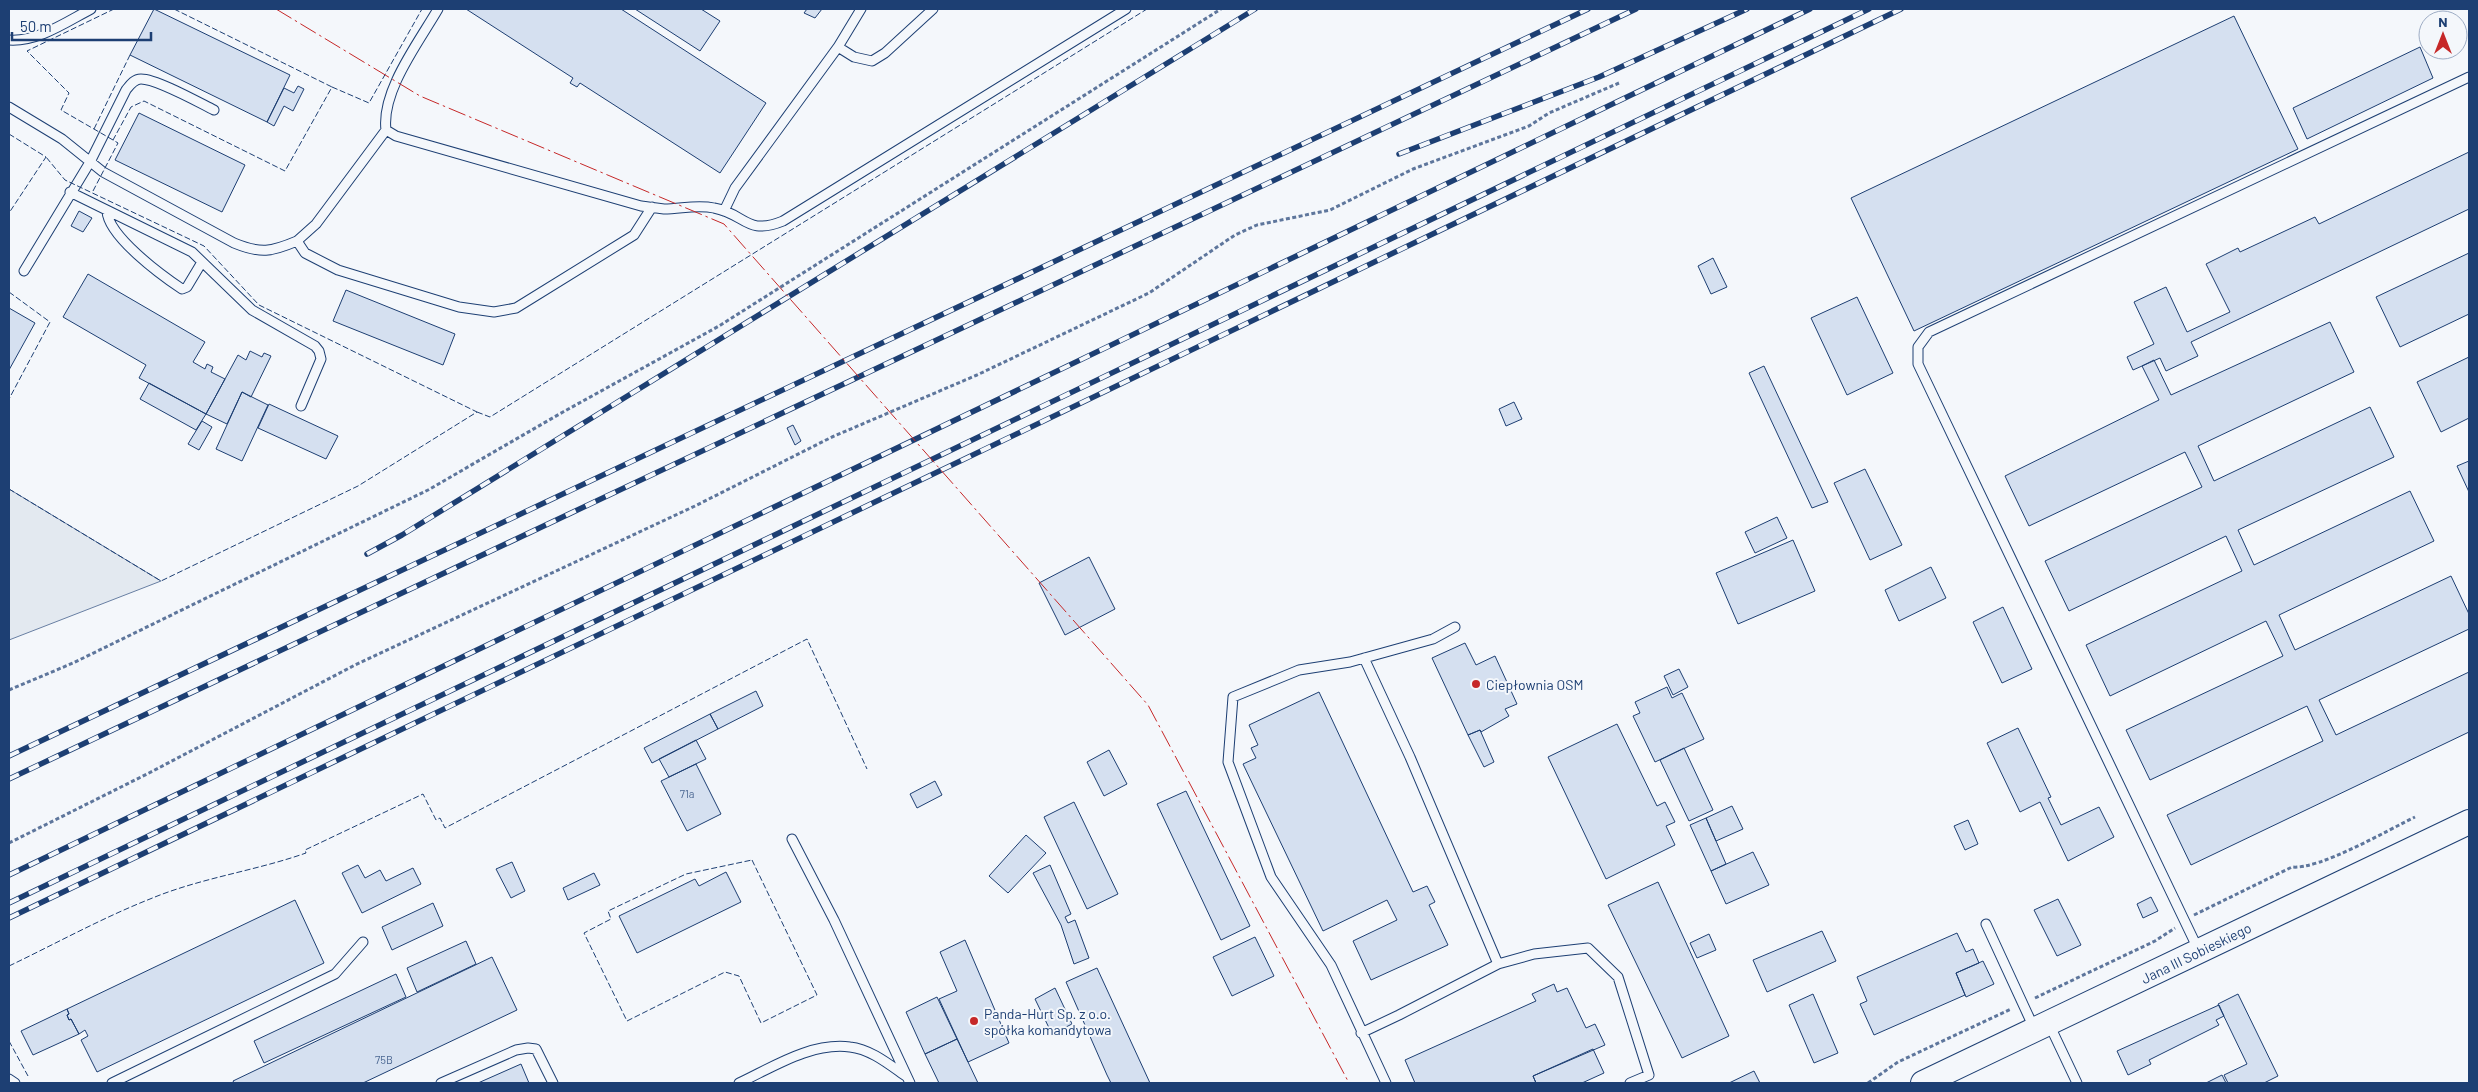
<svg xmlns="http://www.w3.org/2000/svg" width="2478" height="1092" viewBox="0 0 2478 1092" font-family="Barlow,sans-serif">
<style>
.green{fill:#e3e9f0;stroke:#687fa3}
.building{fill:#d5e0f0;stroke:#1d3f73}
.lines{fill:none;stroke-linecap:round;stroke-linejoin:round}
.service-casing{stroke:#1d3f73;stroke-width:11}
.secondary-casing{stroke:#1d3f73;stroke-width:26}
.path{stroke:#5e769c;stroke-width:3;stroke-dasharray:4 2.5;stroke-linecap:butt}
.service{stroke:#f4f7fb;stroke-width:9}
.secondary{stroke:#f4f7fb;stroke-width:24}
.rail-casing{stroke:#1d3f73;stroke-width:5.5}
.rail{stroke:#f4f7fb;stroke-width:4;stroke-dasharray:11;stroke-linecap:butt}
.fence{stroke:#1d3f73;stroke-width:1;stroke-dasharray:6 2.5;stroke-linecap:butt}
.power{stroke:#c62828;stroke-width:1;stroke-dasharray:18 4 2.5 4;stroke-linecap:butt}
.poi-dot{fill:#c62828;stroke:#f4f7fb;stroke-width:2}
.labels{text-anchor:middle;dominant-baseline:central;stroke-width:4;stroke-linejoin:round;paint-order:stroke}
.number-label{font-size:11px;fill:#4b6792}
.poi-label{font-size:14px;fill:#1d3f73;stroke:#f4f7fb;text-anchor:start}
.street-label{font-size:14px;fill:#1d3f73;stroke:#f4f7fb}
</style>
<rect width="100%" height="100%" fill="#f4f7fb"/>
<!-- green -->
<path class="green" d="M9,489L161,581L9,640Z"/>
<!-- building -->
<path class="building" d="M154,9L290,75L267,122L130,55Z
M466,9H621L766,103L720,173L580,83L577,87L570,83L573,78Z
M635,9H701L720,21L700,51Z
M807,9H822L815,18L804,13Z
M2234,16L2298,149L1914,331L1851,198Z
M2420,47L2433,78L2307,139L2293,108Z
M298,86L304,89L293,111L284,106L274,126L267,122L284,88L294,93Z
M139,113L245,165L222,212L115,160Z
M2469,152V209L2191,342L2198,356L2166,371L2160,358L2133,370L2127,357L2154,344L2134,302L2166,287L2187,332L2230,312L2206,264L2238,248L2240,252L2315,217L2319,224Z
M79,211L92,218L83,232L71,226Z
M2469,253V314L2400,347L2376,297Z
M1713,258L1727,287L1711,294L1698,266Z
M88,274L205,342L193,362L205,369L207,364L213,367L211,372L225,379L206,414L139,378L146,365L63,317Z
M346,290L455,334L443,365L333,321Z
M1857,297L1893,373L1847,395L1811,318Z
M9,308L35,323L9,370Z
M2330,322L2354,372L2198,446L2214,481L2370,407L2394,457L2238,530L2254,565L2410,491L2434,541L2279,615L2295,650L2451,576L2469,614V629L2319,700L2336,735L2469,672V732L2191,865L2167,815L2323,741L2307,706L2150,780L2126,730L2283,656L2266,621L2110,696L2086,645L2242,571L2226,536L2069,611L2045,561L2202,487L2185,452L2029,526L2005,476L2159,400L2142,366L2154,360L2171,395Z
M250,351L262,357L264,353L271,356L251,397L242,392L227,424L206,414L238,355L246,360Z
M2469,357V418L2441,432L2417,382Z
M1764,366L1828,502L1812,508L1749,373Z
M149,383L206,414L196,430L140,399Z
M242,392L268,405L242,461L216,449Z
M1514,402L1522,419L1506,426L1499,409Z
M269,404L338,436L326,459L258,428Z
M202,421L212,427L199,450L188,444Z
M793,425L801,441L795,445L787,428Z
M2469,461V492L2457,466Z
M1865,469L1902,545L1870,560L1834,483Z
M1777,517L1787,538L1755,553L1745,532Z
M1793,540L1815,591L1738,624L1716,573Z
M1089,557L1115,609L1065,635L1039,583Z
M1931,567L1946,598L1899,621L1885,590Z
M2003,607L2032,669L2002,683L1973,622Z
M1465,643L1476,665L1495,656L1517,704L1505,709L1509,716L1481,732L1480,730L1468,735L1432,658Z
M1679,669L1688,687L1673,695L1664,676Z
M1667,687L1672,698L1682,693L1704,739L1655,762L1633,716L1640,713L1635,702Z
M756,691L763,706L718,729L710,714Z
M1319,692L1413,892L1427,886L1435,902L1429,905L1448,945L1371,980L1353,941L1397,920L1387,900L1323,931L1243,764L1256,758L1251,748L1258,745L1249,725Z
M710,714L718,729L652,763L644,748Z
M1617,724L1657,806L1665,802L1675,822L1666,826L1675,845L1606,879L1548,757Z
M2018,728L2051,797L2048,798L2061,825L2099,807L2114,837L2068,861L2040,802L2020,812L1987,743Z
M1480,730L1494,762L1484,767L1468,735Z
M696,740L706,759L669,777L659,759Z
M1684,748L1713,810L1689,821L1660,760Z
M1109,750L1127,784L1104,796L1087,762Z
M696,764L721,814L687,831L661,781Z
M935,781L942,795L917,808L910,794Z
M1186,791L1250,926L1221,940L1157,804Z
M1074,802L1118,894L1087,909L1044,817Z
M1732,806L1743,829L1716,841L1706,818Z
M1706,818L1726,864L1711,871L1690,825Z
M1968,820L1978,844L1965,850L1954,826Z
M1026,835L1046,853L1008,893L989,876Z
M1753,852L1769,885L1726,904L1711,871Z
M512,862L525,891L511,898L496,869Z
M358,865L365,878L380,870L386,881L413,868L421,884L362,913L342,873Z
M1050,865L1071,914L1065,917L1068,923L1075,920L1089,958L1074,964L1061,925L1033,873Z
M726,872L741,902L637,953L619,916L695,879L699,886Z
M594,873L600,885L568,900L563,888Z
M1658,882L1729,1036L1682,1058L1608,905Z
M2151,897L2158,911L2143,918L2137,904Z
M2058,899L2081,945L2057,956L2034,910Z
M295,900L324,963L97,1072L81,1040L88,1036L85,1030L79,1034L71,1019L69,1020L67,1015L69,1014L67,1009Z
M433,903L443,926L392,950L382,927Z
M1822,931L1836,961L1767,992L1753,960Z
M1957,933L1966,952L1973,949L1979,963L1956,973L1965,995L1874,1035L1860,1004L1867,1001L1857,977Z
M1709,934L1716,950L1697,958L1690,943Z
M1255,937L1274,976L1232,996L1213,957Z
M965,940L1009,1043L968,1062L939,999L957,991L940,952Z
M466,941L476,964L417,992L407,968Z
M492,957L517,1010L363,1083H234L233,1081Z
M1983,961L1994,984L1966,997L1956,973Z
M1097,968L1150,1083H1111L1107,1075L1066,982Z
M396,974L406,997L264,1063L254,1041Z
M1554,984L1557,992L1567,988L1586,1028L1595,1024L1605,1045L1533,1076L1536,1083H1415L1405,1060L1536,1001L1532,994Z
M1055,988L1072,1024L1052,1034L1035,999Z
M1813,994L1838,1053L1814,1063L1789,1005Z
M2238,994L2278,1076L2264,1083H2228L2224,1075L2247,1064L2218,1004Z
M937,997L957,1039L925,1054L906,1012Z
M2219,1005L2224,1016L2216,1020L2219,1025L2149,1060L2151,1064L2128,1075L2117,1051Z
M67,1009L69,1014L67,1015L69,1020L71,1019L79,1034L33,1055L21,1031Z
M957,1039L968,1062L978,1083H939L925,1054Z
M1593,1049L1604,1073L1582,1083H1536L1533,1076Z
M521,1064L529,1083H478Z
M1754,1071L1760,1083H1729Z
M2222,1075L2226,1083H2206Z"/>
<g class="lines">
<!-- service casing -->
<g class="service-casing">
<path id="service" d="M438,9C419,42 381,91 386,130L396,136L641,206C648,207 656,208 664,209C681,209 697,204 714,208C746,214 746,236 783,221L1126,9
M9,40C38,42 66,22 91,9
M838,47L861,9
M9,107L62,139L103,172L234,243C261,254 271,252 297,241
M386,130L316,224L297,241L305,253L338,270L459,307L494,312L516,308L634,235L652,207
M70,192L192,252L252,310L315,346L319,351L321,359L301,406
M107,211C108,236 161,275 182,289L187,287L202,262
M724,211L735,188L838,47L854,57L872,61L885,53L933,9
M24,271L90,162L126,90C130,85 134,79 141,79C157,79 198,102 214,110
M1364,658L1410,757L1498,964L1534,954L1588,948L1618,977L1649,1075L1630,1083
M792,839L834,920L910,1083
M1986,924L2034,1028
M2199,951L1918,364V347L1929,332L2469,77
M2049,1024L2077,1083
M1361,1033L1399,1015L1498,964
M9,1079L15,1083
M112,1083L335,974L363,942
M441,1083L516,1050L528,1048L536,1049L553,1083
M739,1083C773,1067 811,1042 850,1047C871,1049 891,1066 907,1077
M1386,1083L1331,965L1271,877L1228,762L1233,697L1299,670L1350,662L1433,639L1455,627"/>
</g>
<!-- secondary casing -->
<g class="secondary-casing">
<path id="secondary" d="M1923,1083L2469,822"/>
</g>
<!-- path -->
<path class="path" d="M9,690L73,663L428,490L563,412L719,326L1221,9
M9,843L149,773L355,665L695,506L832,437L977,375L1149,293L1235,235L1257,225L1330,210L1413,169L1529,126L1549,113L1619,83
M2194,915L2292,867C2319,870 2388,830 2415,817
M2035,998L2155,941L2175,928
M1868,1083L1898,1062L2011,1009"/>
<!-- service -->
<use href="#service" class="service"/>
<!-- secondary -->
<use href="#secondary" class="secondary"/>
<!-- rail casing -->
<g class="rail-casing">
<path id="rail" d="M1399,154L1599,77L1747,9
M367,554L402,535L1255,9
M9,756L1588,9
M9,779L1636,9
M9,875L1810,9
M9,903L1869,9
M9,918L1901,9"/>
</g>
<!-- rail -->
<use href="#rail" class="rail"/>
<!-- fence -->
<path class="fence" d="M174,9L332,87
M94,129L130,55
M9,134L46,157L9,213
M113,140L61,110L69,93L27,51L114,9
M93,191L118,143L113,140L131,107L144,101L285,171L332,87L369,103L422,9
M9,292L50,322L9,399
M477,412L490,417L1147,9
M9,489L161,581L358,486L477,412L259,305L204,246L65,180L46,157
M752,860L817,995L761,1023L739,976L725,972L627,1021L584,933L611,919L608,911L686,874Z
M9,966C55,944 102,918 150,899C200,878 255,871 306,853L305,850L423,794L436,820L440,818L445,828L807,639L867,769
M9,1041L28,1076"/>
<!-- power -->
<path class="power" d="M276,9L420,96L724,224L1148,705L1349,1083"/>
</g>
<!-- markers -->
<g class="poi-dot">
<circle cx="1476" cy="684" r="5"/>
<circle cx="974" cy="1021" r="5"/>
</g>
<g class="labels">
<!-- number labels -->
<g class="number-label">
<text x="687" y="793">71a</text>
<text x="384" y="1059">75B</text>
</g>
<!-- poi labels -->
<g class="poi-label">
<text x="1486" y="684">Ciepłownia OSM</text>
<text x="984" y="1013">Panda-Hurt Sp. z o.o.<tspan x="984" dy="16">spółka komandytowa</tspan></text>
</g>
<!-- street labels -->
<g class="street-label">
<text transform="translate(2196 953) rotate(-26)">Jana III Sobieskiego</text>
</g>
</g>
<!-- border -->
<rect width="2478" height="1092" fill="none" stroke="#1d3f73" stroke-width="20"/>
<!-- north arrow -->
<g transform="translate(2443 35)"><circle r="24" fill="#f4f7fb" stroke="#9eadc5"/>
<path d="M0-4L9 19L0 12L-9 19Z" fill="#c62828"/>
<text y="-8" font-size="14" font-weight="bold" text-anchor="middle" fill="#1d3f73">N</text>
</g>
<!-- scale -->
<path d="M12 32v8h139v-8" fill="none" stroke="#1d3f73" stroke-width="2.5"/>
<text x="20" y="32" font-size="15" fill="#1d3f73" stroke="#f4f7fb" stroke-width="4" paint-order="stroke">50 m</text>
</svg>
